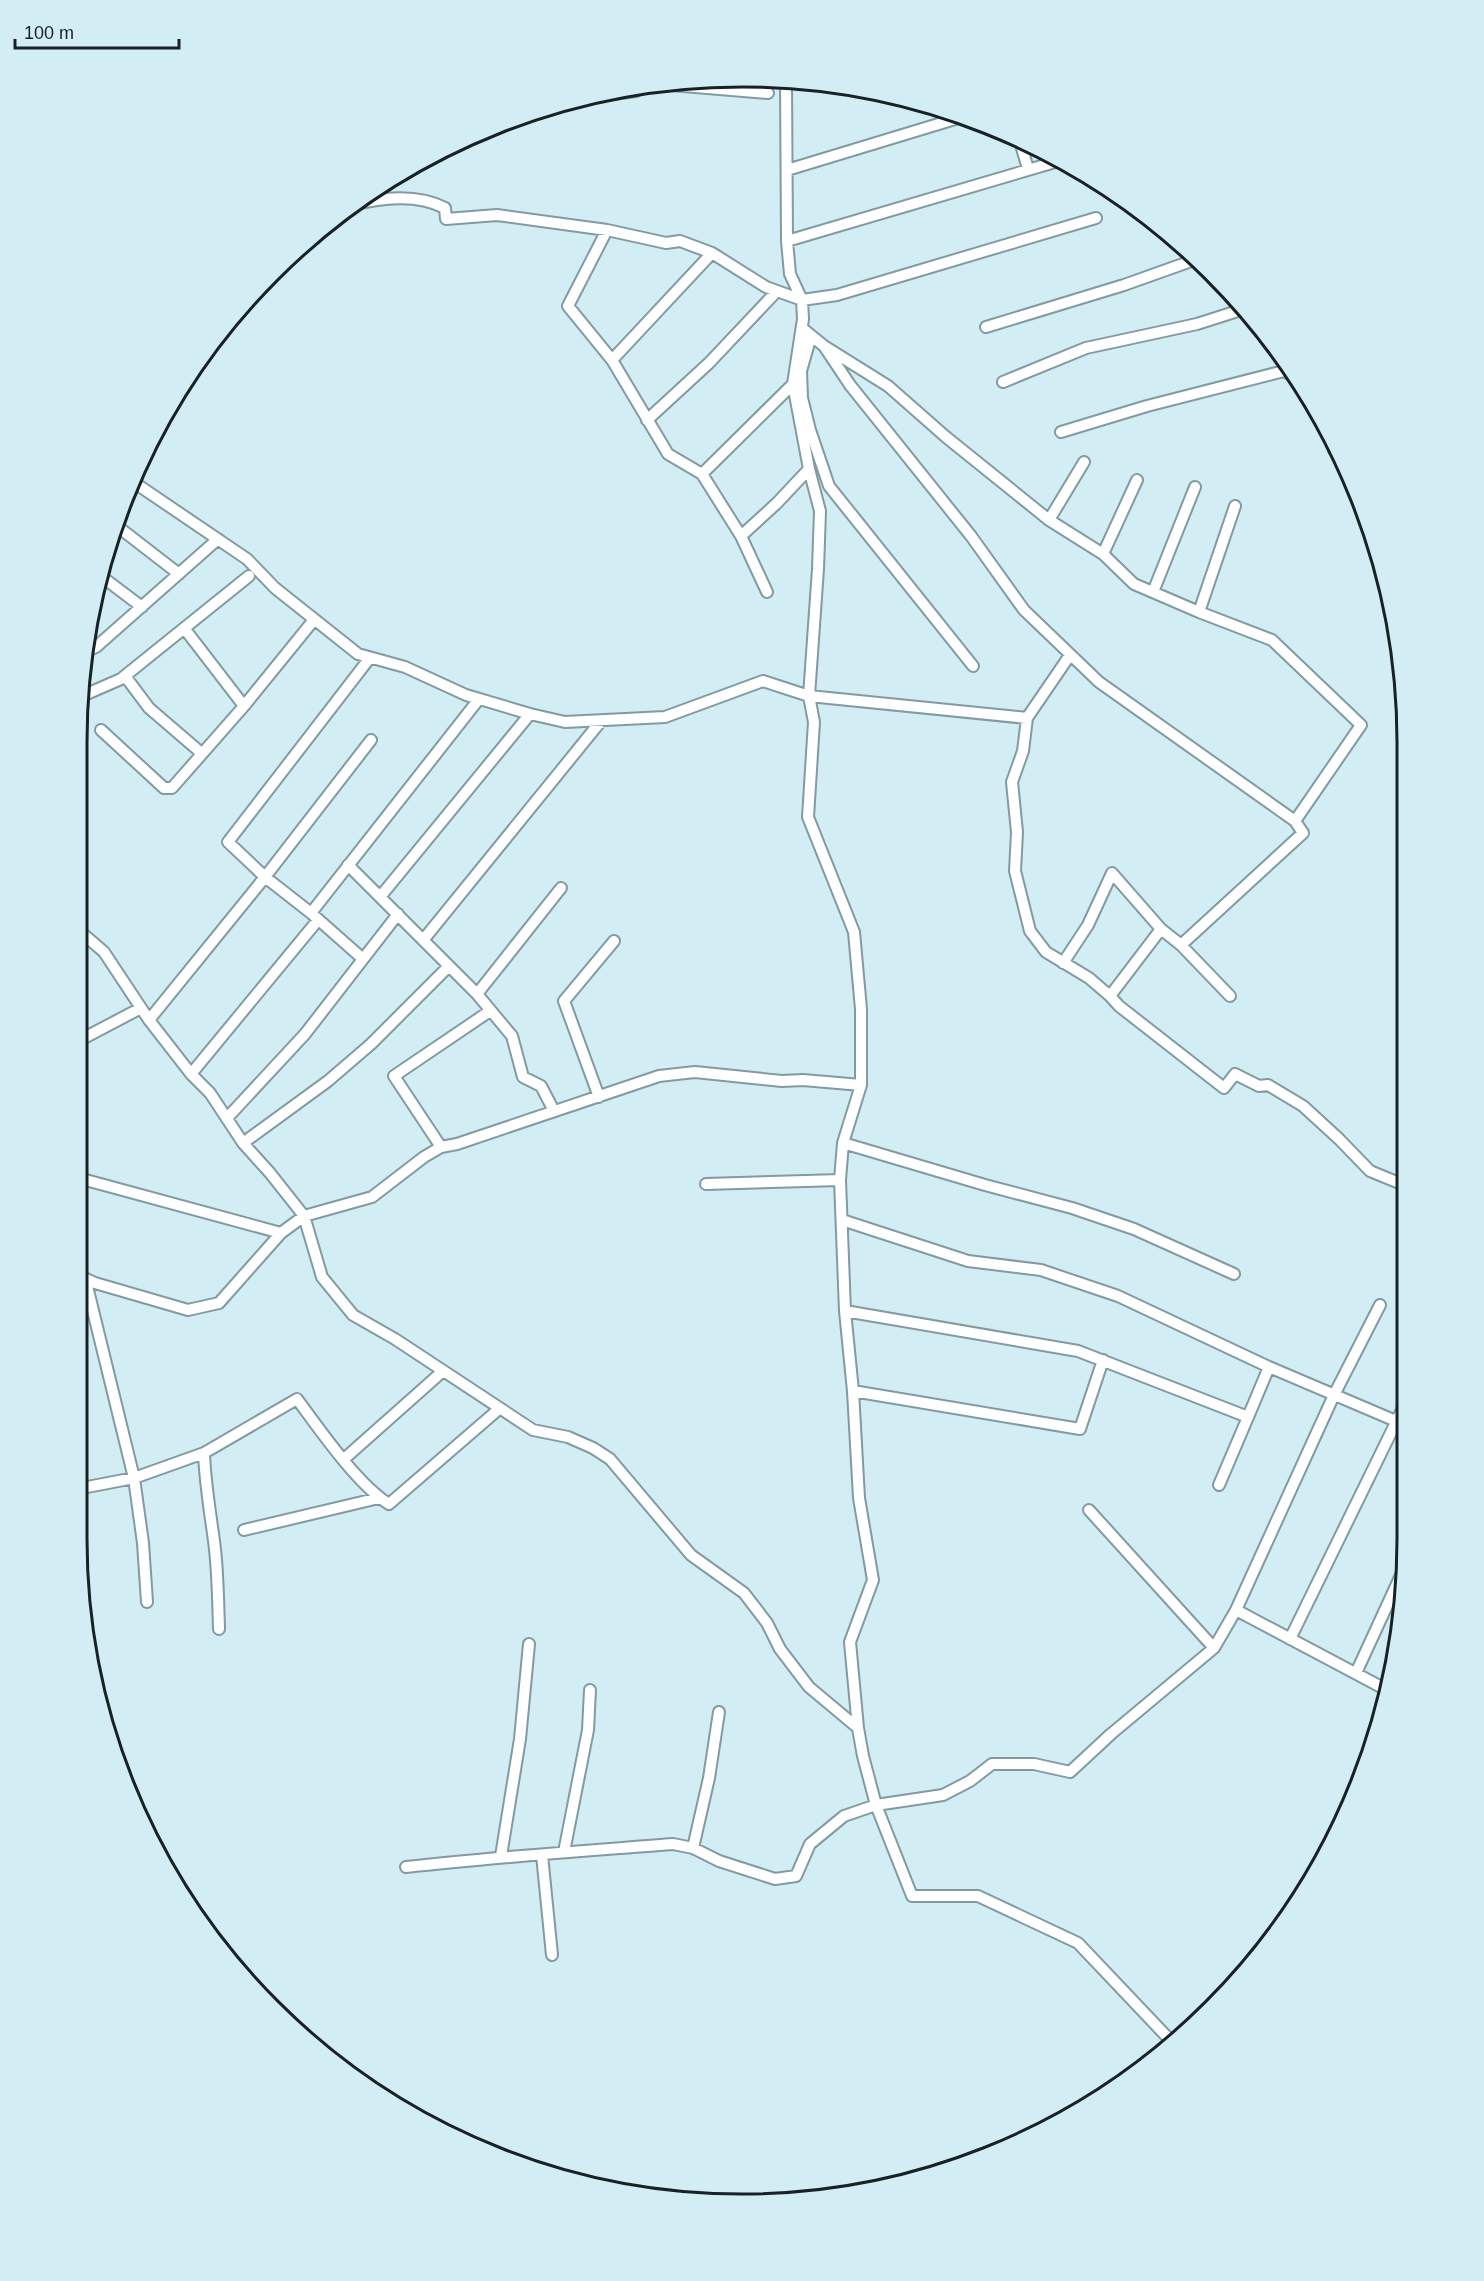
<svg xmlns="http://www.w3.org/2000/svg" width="1484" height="2281" viewBox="0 0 1484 2281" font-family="Arial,sans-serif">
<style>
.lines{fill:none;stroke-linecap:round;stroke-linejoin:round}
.minor-casing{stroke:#819ba0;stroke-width:14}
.minor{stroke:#fff;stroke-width:10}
.rim{fill:none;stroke:#182225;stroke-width:3}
</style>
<rect width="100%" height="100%" fill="#d2eef4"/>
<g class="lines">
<!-- minor casing -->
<g class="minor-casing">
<path id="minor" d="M786,81L787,241L790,274L802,300L803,319L793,384L809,469L820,511L818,569L809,696L814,722L808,817L854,932L861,1009V1085L843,1143L840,1180L845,1311L853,1391L859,1498L873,1580L850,1642L858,1728L863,1756L876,1805L912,1896H978L1078,1943L1171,2041
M659,84L768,93
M603,94L607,95L636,91L641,87
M1020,141L1028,169
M787,170L965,116
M351,205C382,198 416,193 445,208L446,219L497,215L607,230L666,243L680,241L712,253L766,287L802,300L837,295L1096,218
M607,230L568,306L612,360L668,454L702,474L741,536L767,592
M787,241L1062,160
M986,327L1124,285L1197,259
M803,329L824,346L888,386L946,437L1049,520L1103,554L1134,584L1199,612L1272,640L1361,725L1295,821
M811,336L801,371L802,398L810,430L829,486L973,666
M824,346L850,385L971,536L1024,610L1099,682L1295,821L1303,833L1181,945
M612,360L712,253
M1003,382L1086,348L1197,324L1244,309
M647,420L709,363L777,291
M1061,432L1147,406L1284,371L1295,377
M1334,450L1338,447
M702,474L793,384
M132,481L247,559L275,588L358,654L405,667L466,695L530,714L565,722L665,717L763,681L809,696L1027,718
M1049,520L1084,462
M117,526L179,574
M741,536L777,503L809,469
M1103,554L1137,480
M101,576L142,607
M1153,592L1195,487
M1199,612L1235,506
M184,628L244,706
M83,653L96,647L218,539
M1070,655L1027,718L1023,751L1012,782L1017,832L1015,871L1030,931L1046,952L1089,978L1110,996L1119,1006L1224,1088L1235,1074L1259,1086L1268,1085L1303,1106L1339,1139L1370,1171L1404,1185
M125,676L149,708L199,751
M82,696L121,679L249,576
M101,730L164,788H172L244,706L313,621
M348,865L477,994L512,1036L523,1077L541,1086L554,1111
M380,897L530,714
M311,913L479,699
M82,933L104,952L149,1020L191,1074L210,1093L243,1143L270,1173L304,1216L322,1277L353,1315L395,1339L533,1430L568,1437L593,1448L610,1459L691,1555L744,1593L767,1623L780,1649L809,1687L858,1728
M424,939L601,721
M363,959L311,913L265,877L228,842L369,659
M1063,963L1088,925L1112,873L1161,929L1181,945L1230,996
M477,994L561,888
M1110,996L1161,929
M149,1020L265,877L371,740
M82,1039L141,1008
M191,1074L318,920
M599,1097L564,1001L614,941
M228,1117L305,1034L398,914
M243,1143L328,1081L371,1044L448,967
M843,1143L985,1185L1072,1208L1134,1229L1234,1274
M441,1147L394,1076L490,1011
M82,1179L281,1233
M706,1184L840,1180
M842,1220L968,1261L1041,1270L1118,1296L1269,1367L1403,1424
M82,1277L95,1283L188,1310L219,1303L281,1233L304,1216L372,1197L424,1157L441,1147L457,1144L659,1076L695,1072L782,1081L803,1080L861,1085
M85,1278L134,1478L143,1543L147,1602
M845,1311L1078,1351L1248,1417L1269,1367
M853,1391L1080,1429L1103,1360
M204,1453C205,1483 210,1511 214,1541C218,1570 218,1600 219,1629
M344,1459L443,1371
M1219,1485L1248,1417
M82,1488L134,1478L204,1453L297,1399C320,1430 357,1484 389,1504L499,1409
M1089,1510L1214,1648
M244,1530L379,1498
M1236,1610L1385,1689
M1290,1639L1403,1408
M1356,1673L1402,1573
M693,1848L709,1778L719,1712
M564,1852L588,1730L590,1690
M542,1855L552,1955
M501,1856L520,1739L529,1644
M406,1867C495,1857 584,1851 673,1844L693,1848L719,1861L775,1879L796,1876L810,1844L844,1816L876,1805L943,1795L970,1781L992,1764H1034L1070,1772L1111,1734L1214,1648L1236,1610L1334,1395L1380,1305"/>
</g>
<!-- minor -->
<use href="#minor" class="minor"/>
</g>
<!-- crop -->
<path d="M0 0H1484V2281H0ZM742 87H742A655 655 0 0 1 1397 742V1539A655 655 0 0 1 742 2194H742A655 655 0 0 1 87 1539V742A655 655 0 0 1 742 87Z" fill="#d2eef4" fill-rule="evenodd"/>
<path class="rim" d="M742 87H742A655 655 0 0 1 1397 742V1539A655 655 0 0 1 742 2194H742A655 655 0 0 1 87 1539V742A655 655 0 0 1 742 87Z"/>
<!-- scale -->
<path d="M15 39v9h164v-9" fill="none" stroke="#182225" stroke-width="3"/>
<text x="24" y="39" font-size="18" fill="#182225" stroke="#d2eef4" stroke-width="4.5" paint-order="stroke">100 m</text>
</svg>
